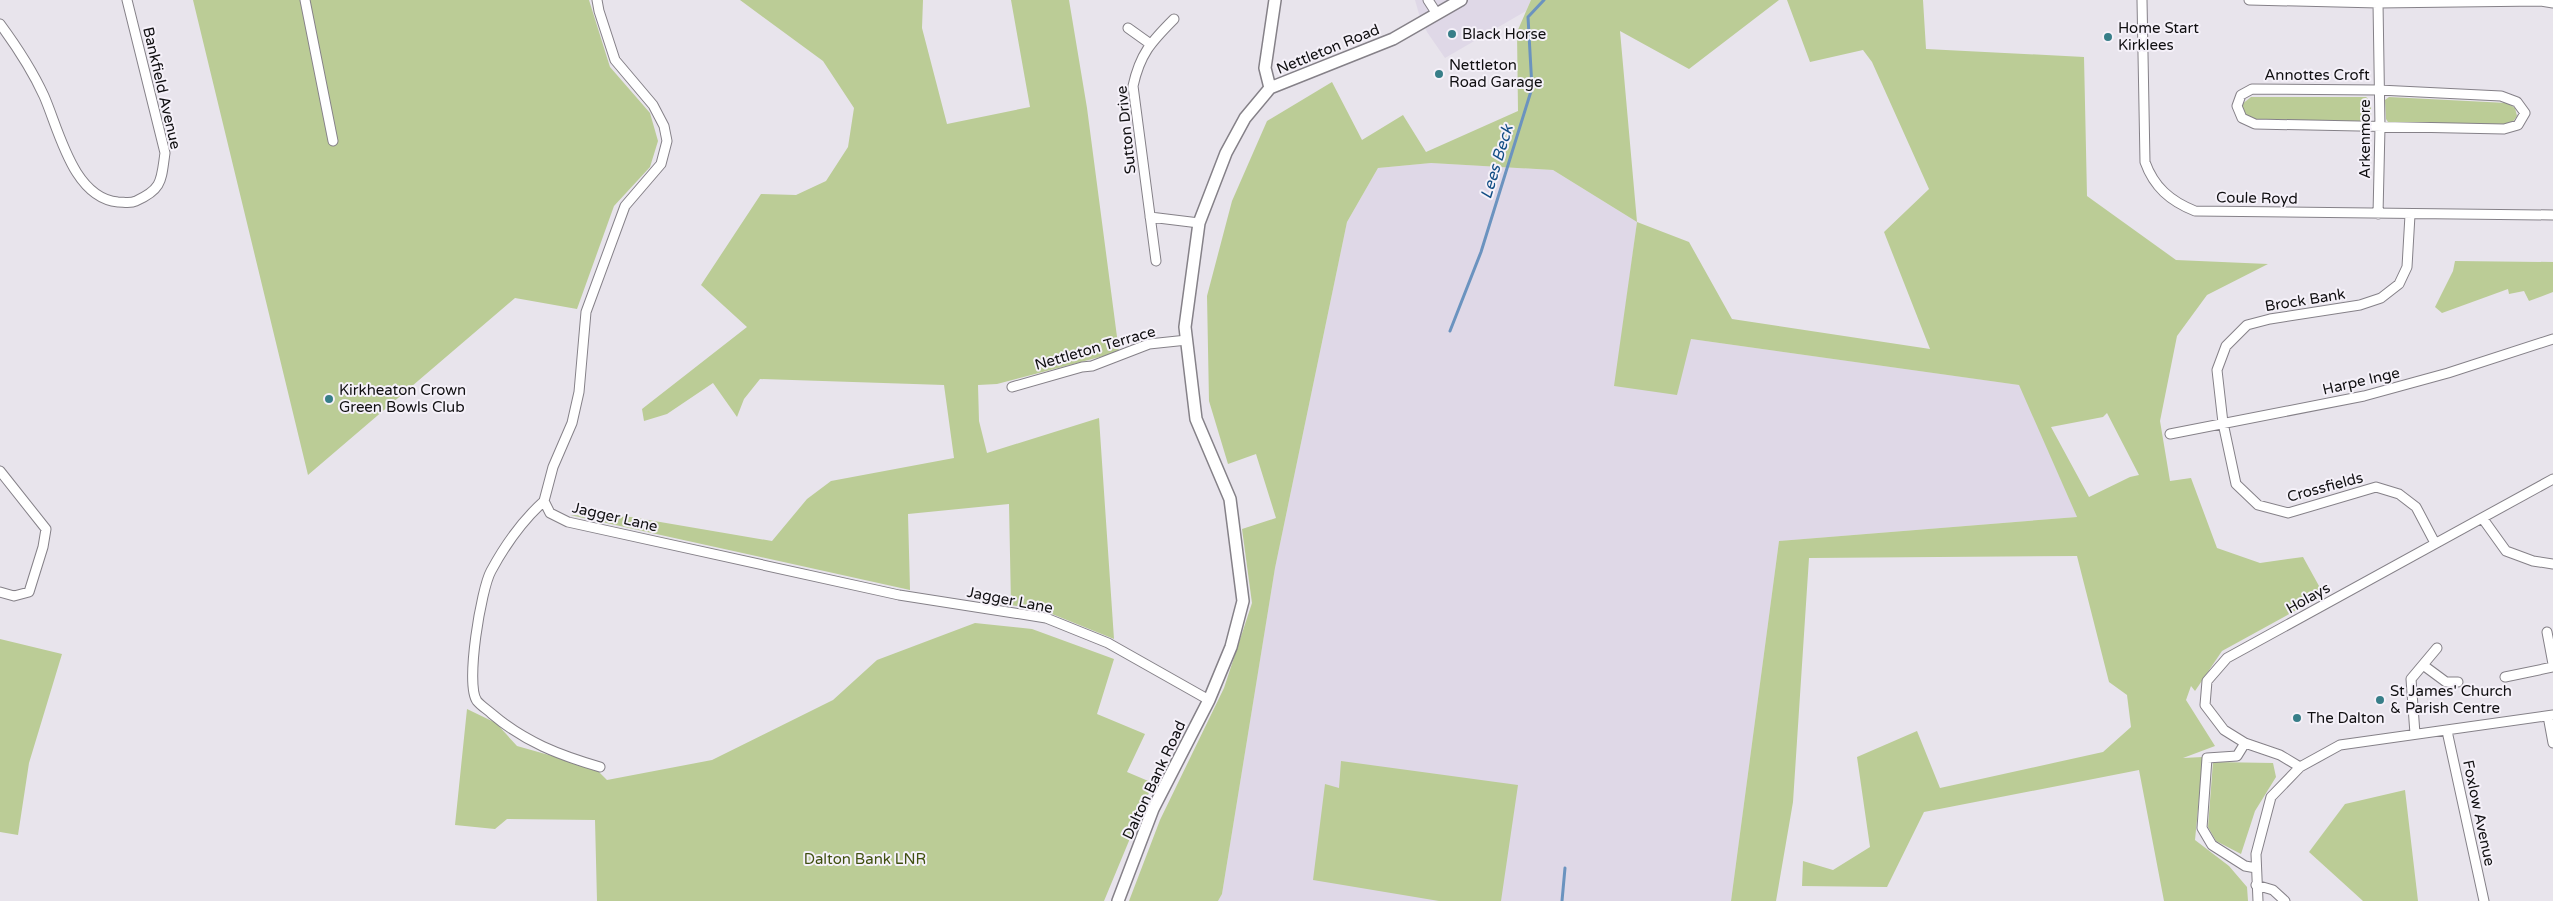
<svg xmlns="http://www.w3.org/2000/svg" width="2553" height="901" viewBox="0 0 2553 901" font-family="'Varela Round',sans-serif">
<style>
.built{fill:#dfd8e7}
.green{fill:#bbcc96;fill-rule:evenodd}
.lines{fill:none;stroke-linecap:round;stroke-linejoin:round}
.stream{stroke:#6b93bf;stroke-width:3}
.minor-casing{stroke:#858188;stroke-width:11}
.tertiary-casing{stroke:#858188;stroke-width:14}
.minor{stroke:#fff;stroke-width:9}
.tertiary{stroke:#fff;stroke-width:11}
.poi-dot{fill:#377e88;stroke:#f5f1f9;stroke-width:2}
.labels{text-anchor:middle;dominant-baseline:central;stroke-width:4;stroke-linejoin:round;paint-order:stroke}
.poi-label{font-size:15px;fill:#100f11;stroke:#f5f1f9;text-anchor:start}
.street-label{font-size:15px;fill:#100f11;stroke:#f5f1f9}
.park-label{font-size:15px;fill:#3f4f0f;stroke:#f5f1f9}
.water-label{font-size:16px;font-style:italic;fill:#124e85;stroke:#f5f1f9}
</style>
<rect width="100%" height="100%" fill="#e8e4ec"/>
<!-- built -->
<path class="built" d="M1415,0H1531L1526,11L1445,58L1427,32L1419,14Z
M1431,163L1553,170L1637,222L1615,386L1691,339L2020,385L2077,517L1779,541L1731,901H1218L1222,894L1275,568L1347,222L1378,168Z"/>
<!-- green -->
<path class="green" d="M193,0H589L610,67L650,113L658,141L650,167L614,206L577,309L515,298L308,475Z
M740,0H923L922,28L947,124L1030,107L1011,0H1069L1087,108L1119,352L997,384L978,385L979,421L987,453L1099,418L1114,639L1047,612L1011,605L1009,504L908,514L910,590L570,515L631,517L772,541L807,499L831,481L954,458L944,385L760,379L744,399L737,417L713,383L667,414L644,421L642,409L747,327L701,285L761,194L796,195L826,181L848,147L854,108L823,61Z
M1531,0H1779L1689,69L1620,31L1637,222L1689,242L1732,319L1930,349L1884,232L1929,189L1872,62L1863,50L1810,62L1787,0H1923L1926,49L2084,57L2087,196L2176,260L2268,264L2207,295L2177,336L2160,421L2170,481L2191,478L2217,548L2260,563L2303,557L2324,595L2222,651L2195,691L2191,686L2186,700L2215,746L2183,758L2203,757L2195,840L2229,866L2247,887L2248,901H2164L2139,770L1924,812L1887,887L1802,886L1803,861L1833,870L1870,847L1857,757L1917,731L1940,788L2103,752L2131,727L2127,695L2109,682L2077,556L1809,558L1793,802L1776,901H1731L1779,541L2077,517L2019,385L1691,339L1677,395L1614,386L1637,222L1553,170L1431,163L1378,168L1347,222L1275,568L1222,894L1218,901H1129L1160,820L1224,688L1252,603L1242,529L1276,518L1256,454L1228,464L1209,401L1207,296L1232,201L1267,121L1332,82L1362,140L1403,115L1426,152L1518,111L1517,32ZM2107,413L2139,475L2130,477L2089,497L2051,427L2103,417Z
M2251,97H2366L2371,101V119L2366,122L2252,119L2245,116L2241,105Z
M2389,97L2507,103L2515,108L2517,116L2512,123L2505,125L2388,122L2386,119L2385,100Z
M2455,261L2553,262V292L2529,301L2524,291L2509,294L2508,289L2442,313L2435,307L2453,271Z
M975,623L1032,629L1114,659L1097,714L1145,734L1127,772L1153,783L1104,901H597L595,820L507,819L495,829L455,825L467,709L496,723L517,746L595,768L607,780L712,760L833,700L877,660Z
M0,639L62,654L29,763L18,835L0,832Z
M1341,761L1518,785L1501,901H1439L1313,880L1325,784L1339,788Z
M2213,762L2273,763L2276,777L2255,811L2241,854L2216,841L2208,827Z
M2405,790L2418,901H2363L2309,852L2345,804Z"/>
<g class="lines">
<!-- stream -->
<path class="stream" d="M1450,331L1481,252L1532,88L1528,17L1544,0
M1562,901L1565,868"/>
<!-- minor casing -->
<g class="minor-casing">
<path id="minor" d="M305,0L333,141
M597,0L599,11L615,60L653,105L664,126L667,141L661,164L625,206L586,312L579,392L572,423L553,467L544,501L550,513L568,522L899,595L1046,618L1108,643L1209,700
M1428,0L1437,14
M2142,0L2145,162C2154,187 2170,201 2195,211L2553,215
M2249,0L2378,3L2540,1L2553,3
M0,24C17,47 32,70 44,96C59,130 73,198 118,202C124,202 130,204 136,201C163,189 161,180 165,153L127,0
M1128,28L1149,43
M2252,89L2379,90L2501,96L2517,102L2525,113L2518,125L2504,129L2255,124L2242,118L2237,106L2241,95Z
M2378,214L2380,127L2378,3
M2410,215L2407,267L2399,284L2381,298L2360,305L2270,319L2247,325L2226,346L2217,370L2223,423L2236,484L2258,505L2288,513L2376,487L2399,494L2416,507L2435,543
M1150,217L1199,223
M1156,261L1133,86C1140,54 1151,42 1174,19
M1012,387L1082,367L1092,366L1149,344L1187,340
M2170,434L2364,396L2448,373L2553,339
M0,471L46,529L43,547L29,592L14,596L0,592
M544,501C522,521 505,545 491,571C481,589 465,685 477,701C481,706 488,710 492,714C525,742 559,755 600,767
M2483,519L2506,551L2533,561L2553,564
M2547,632L2553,664
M2423,665L2446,682H2458
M2505,677L2553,667
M2548,716L2553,743
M2447,731L2484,901
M2415,734L2411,679L2437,648
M2245,743L2237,756L2207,758L2202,828L2212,845L2245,866L2256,868
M2300,767L2280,755L2245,743L2224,730L2205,705L2207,681L2227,658L2553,479
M2256,885L2273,890L2285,901
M2258,901L2256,854L2271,797L2300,767L2340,745L2553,715"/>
</g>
<!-- tertiary casing -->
<g class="tertiary-casing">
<path id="tertiary" d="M1270,88L1265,68L1275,0
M1118,901L1153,809L1209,700L1231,647L1243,601L1230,499L1196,419L1185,327L1199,223L1226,153L1245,118L1270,88L1393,39L1461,0"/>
</g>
<!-- minor -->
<use href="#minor" class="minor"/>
<!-- tertiary -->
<use href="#tertiary" class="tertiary"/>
</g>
<!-- markers -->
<g class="poi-dot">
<circle cx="1452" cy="34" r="5"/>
<circle cx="2108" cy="37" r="5"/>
<circle cx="1439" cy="74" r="5"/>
<circle cx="329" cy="399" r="5"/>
<circle cx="2380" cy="700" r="5"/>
<circle cx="2297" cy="718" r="5"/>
</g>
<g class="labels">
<!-- poi labels -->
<g class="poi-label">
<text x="2118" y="28">Home Start<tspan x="2118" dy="17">Kirklees</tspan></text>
<text x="1462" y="34">Black Horse</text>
<text x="1449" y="65">Nettleton<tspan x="1449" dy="17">Road Garage</tspan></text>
<text x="339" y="390">Kirkheaton Crown<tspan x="339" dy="17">Green Bowls Club</tspan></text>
<text x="2390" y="691">St James' Church<tspan x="2390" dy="17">&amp; Parish Centre</tspan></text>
<text x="2307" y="718">The Dalton</text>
</g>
<!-- street labels -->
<g class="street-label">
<text transform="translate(1328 49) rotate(-22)">Nettleton Road</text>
<text x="2317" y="75">Annottes Croft</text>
<text transform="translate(162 88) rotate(77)">Bankfield Avenue</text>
<text transform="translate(1126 130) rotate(-96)">Sutton Drive</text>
<text transform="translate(2365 139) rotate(-90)">Arkenmore</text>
<text transform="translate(2257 198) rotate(1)">Coule Royd</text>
<text transform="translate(2305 300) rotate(-9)">Brock Bank</text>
<text transform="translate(1095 348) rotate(-16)">Nettleton Terrace</text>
<text transform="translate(2361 381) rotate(-13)">Harpe Inge</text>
<text transform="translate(2325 487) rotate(-15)">Crossfields</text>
<text transform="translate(615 517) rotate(13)">Jagger Lane</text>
<text transform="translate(2308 598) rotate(-29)">Holays</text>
<text transform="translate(1010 600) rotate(11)">Jagger Lane</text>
<text transform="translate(1154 780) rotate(-65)">Dalton Bank Road</text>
<text transform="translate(2479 813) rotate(78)">Foxlow Avenue</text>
</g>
<!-- park labels -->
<g class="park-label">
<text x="865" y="859">Dalton Bank LNR</text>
</g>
<!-- water labels -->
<g class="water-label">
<text transform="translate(1497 162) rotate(-73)">Lees Beck</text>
</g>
</g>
</svg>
